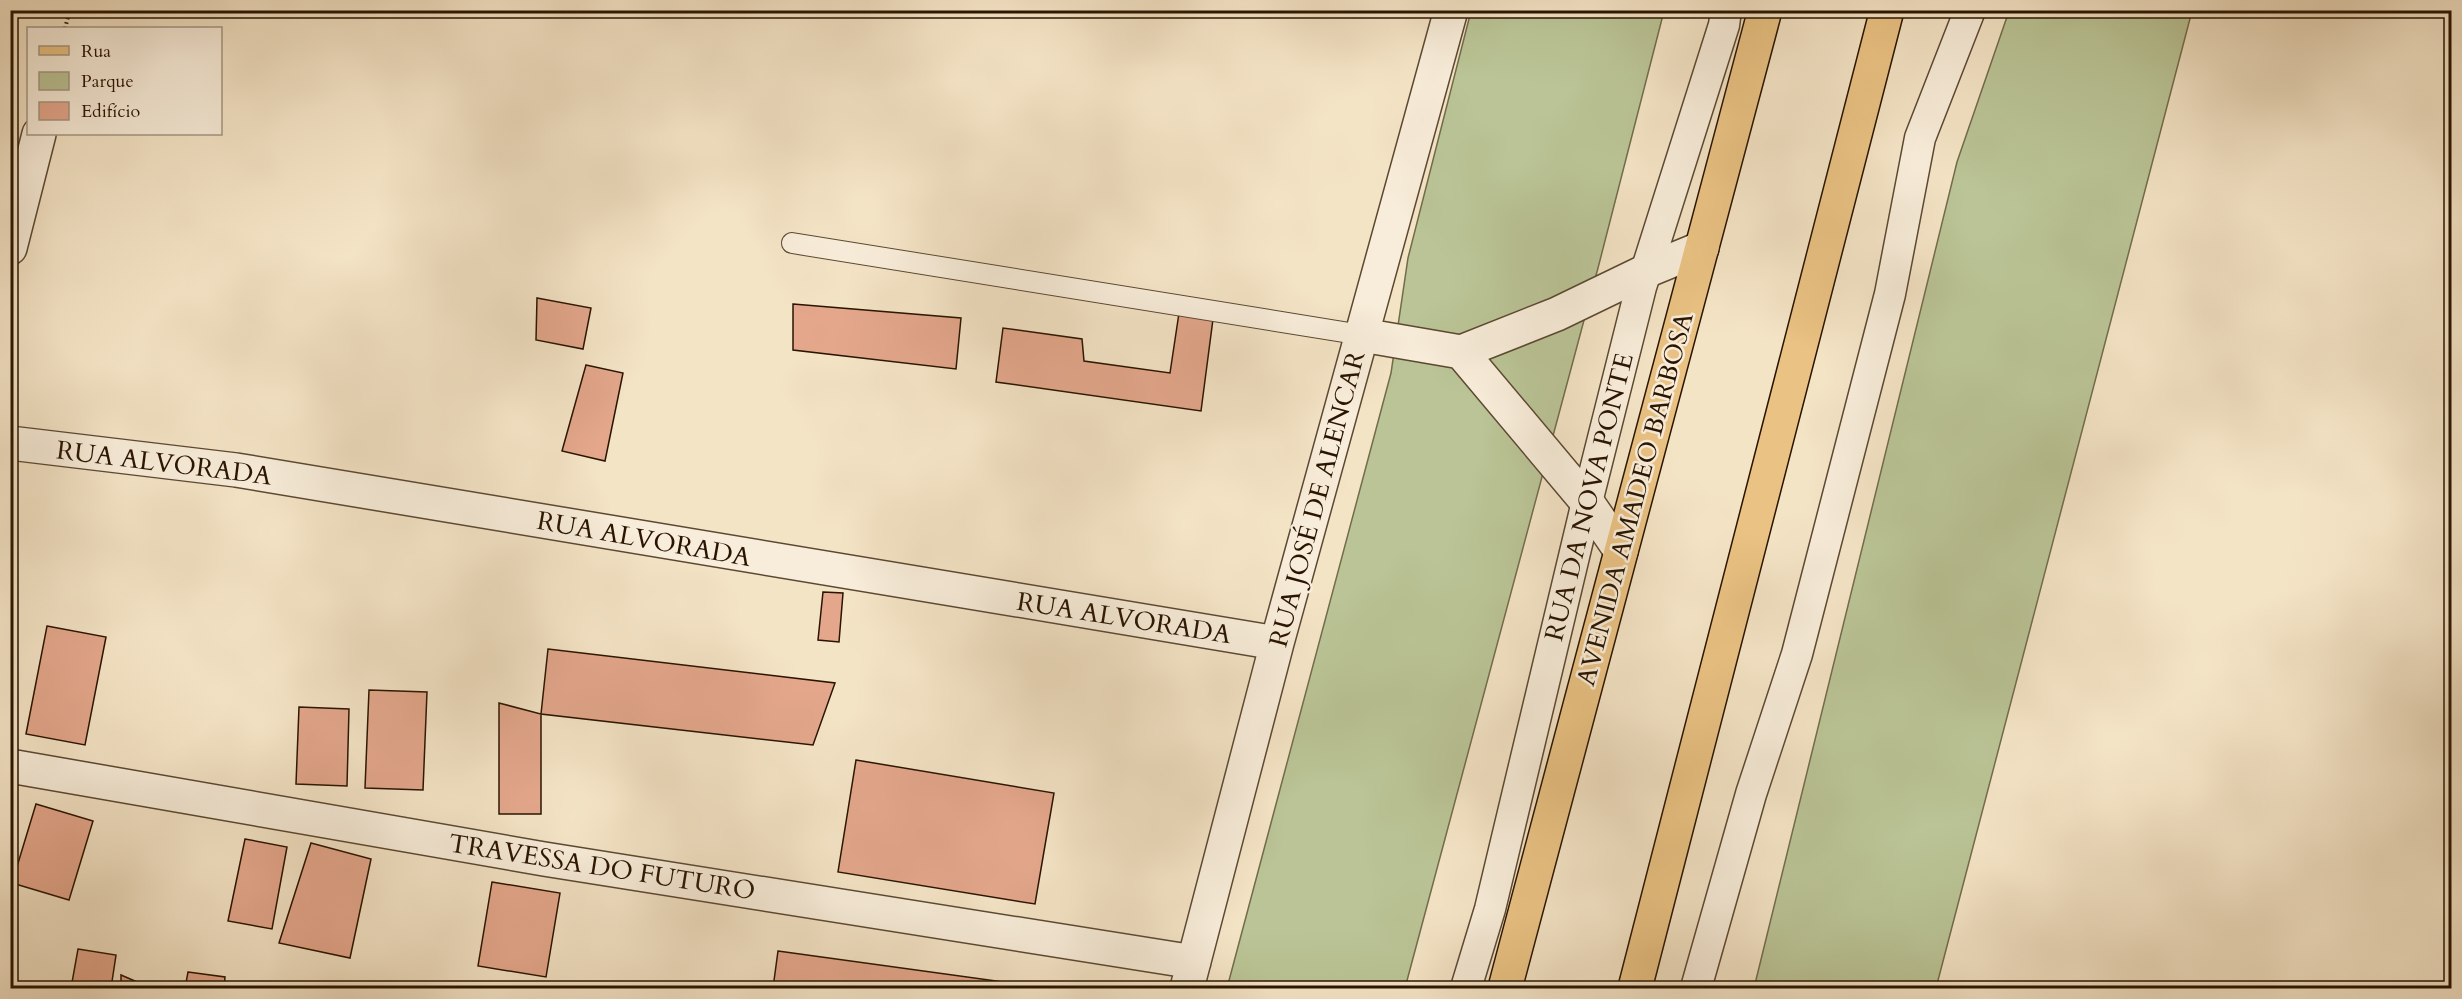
<svg xmlns="http://www.w3.org/2000/svg" width="2462" height="999" viewBox="0 0 2462 999" font-family="Cardo,serif">
<style>
.green{fill:#bac496;stroke:#726c4b;stroke-width:1.5}
.building{fill:#e4a78c;stroke:#291400;stroke-width:1.5}
.lines{fill:none;stroke-linecap:round;stroke-linejoin:round}
.service-casing{stroke:#5c4832;stroke-width:22}
.pedestrian-casing{stroke:#5c4832;stroke-width:33}
.minor-casing{stroke:#5c4832;stroke-width:36}
.primary-casing{stroke:#291400;stroke-width:36}
.path{stroke:#291400;stroke-width:4;stroke-dasharray:1.5 3;stroke-linecap:butt}
.service{stroke:#f8edda;stroke-width:20}
.pedestrian{stroke:#f8edda;stroke-width:30}
.minor{stroke:#f8edda;stroke-width:33}
.primary{stroke:#eac283;stroke-width:33}
.labels{text-anchor:middle;dominant-baseline:central;stroke-width:5;stroke-linejoin:round;paint-order:stroke}
.street-label{font-size:26px;fill:#291400;stroke:#f8edda}
</style>
<rect width="100%" height="100%" fill="#f4e4c6"/>
<filter id="stains"><feTurbulence type="fractalNoise" baseFrequency=".00333" numOctaves="4"/><feColorMatrix values="0 0 0 0 .2 0 0 0 0 .09 0 0 0 0 .02 0 0 0 .5 -.17"/></filter>
<radialGradient id="worn" r=".72"><stop offset=".6" stop-color="#630" stop-opacity="0"/><stop offset="1" stop-color="#630" stop-opacity=".3"/></radialGradient>
<!-- green -->
<path class="green" d="M1471,11H1664L1598,268L1405,988H1227L1391,373L1408,258Z
M2009,11H2192L1936,988H1754L1957,162Z"/>
<!-- building -->
<path class="building" d="M537,298L591,308L583,349L536,340Z
M793,304L961,318L956,369L793,350Z
M1179,313L1213,319L1201,411L996,382L1003,328L1082,339L1084,361L1170,373Z
M586,365L623,373L605,461L562,451Z
M823,592L843,593L839,642L818,640Z
M47,626L106,637L85,745L26,734Z
M548,649L835,683L813,745L541,714Z
M369,690L427,692L423,790L365,788Z
M499,703L541,714V814H499Z
M299,707L349,709L347,786L296,784Z
M856,760L1054,793L1035,904L838,872Z
M36,804L93,821L69,900L12,883Z
M245,839L287,847L272,929L228,921Z
M311,843L371,859L350,958L279,943Z
M492,882L560,893L546,977L478,966Z
M78,949L116,955L111,988H71Z
M778,951L1026,985L1025,988H773Z
M188,972L225,977L224,988H185Z
M121,975L151,988H121Z"/>
<g class="lines">
<!-- service casing -->
<g class="service-casing">
<path id="service" d="M792,243L1362,335"/>
</g>
<!-- pedestrian casing -->
<g class="pedestrian-casing">
<path id="pedestrian" d="M1466,988L1490,909L1587,502L1641,287L1724,25L1726,10
M1696,988L1751,794L1797,654L1890,294L1920,138L1970,10"/>
</g>
<!-- minor casing -->
<g class="minor-casing">
<path id="minor" d="M10,248L39,134
M1362,335L1461,352L1557,314L1646,271L1702,248
M1461,352L1587,502L1621,551
M10,443L236,470L1277,643
M10,766L544,859L1194,962
M1187,988L1277,643L1451,10"/>
</g>
<!-- primary casing -->
<g class="primary-casing">
<path id="primary" d="M1505,988L1765,10
M1635,988L1887,10"/>
</g>
<!-- path -->
<path class="path" d="M65,28L70,10"/>
<!-- service -->
<use href="#service" class="service"/>
<!-- pedestrian -->
<use href="#pedestrian" class="pedestrian"/>
<!-- minor -->
<use href="#minor" class="minor"/>
<!-- primary -->
<use href="#primary" class="primary"/>
</g>
<g class="labels">
<!-- street labels -->
<g class="street-label">
<text transform="translate(164 463) rotate(7)">RUA ALVORADA</text>
<text transform="translate(1589 497) rotate(-76)">RUA DA NOVA PONTE</text>
<text transform="translate(1317 499) rotate(-75)">RUA JOSÉ DE ALENCAR</text>
<text transform="translate(1635 499) rotate(-75)">AVENIDA AMADEO BARBOSA</text>
<text transform="translate(644 539) rotate(10)">RUA ALVORADA</text>
<text transform="translate(1124 618) rotate(9)">RUA ALVORADA</text>
<text transform="translate(602 867) rotate(9)">TRAVESSA DO FUTURO</text>
</g>
</g>
<!-- margin -->
<rect width="2462" height="999" fill="none" stroke="#f4e4c6" stroke-width="36"/>
<rect x="12" y="12" width="2438" height="975" fill="none" stroke="#291400" stroke-width="3"/>
<rect x="18" y="18" width="2426" height="963" fill="none" stroke="#291400" stroke-width="1.5"/>
<!-- legend -->
<rect x="27" y="27" width="195" height="108" fill="#f8edda" stroke="#a59683" stroke-width="1.5"/>
<rect x="39" y="46" width="30" height="9" fill="#eac283" stroke="#a59683" stroke-width="1.5"/>
<text x="81" y="57" font-size="18" fill="#291400">Rua</text>
<rect x="39" y="72" width="30" height="18" fill="#bac496" stroke="#a59683" stroke-width="1.5"/>
<text x="81" y="87" font-size="18" fill="#291400">Parque</text>
<rect x="39" y="102" width="30" height="18" fill="#e4a78c" stroke="#a59683" stroke-width="1.5"/>
<text x="81" y="117" font-size="18" fill="#291400">Edifício</text>
<rect width="100%" height="100%" filter="url(#stains)"/>
<rect width="100%" height="100%" fill="url(#worn)"/>
</svg>
